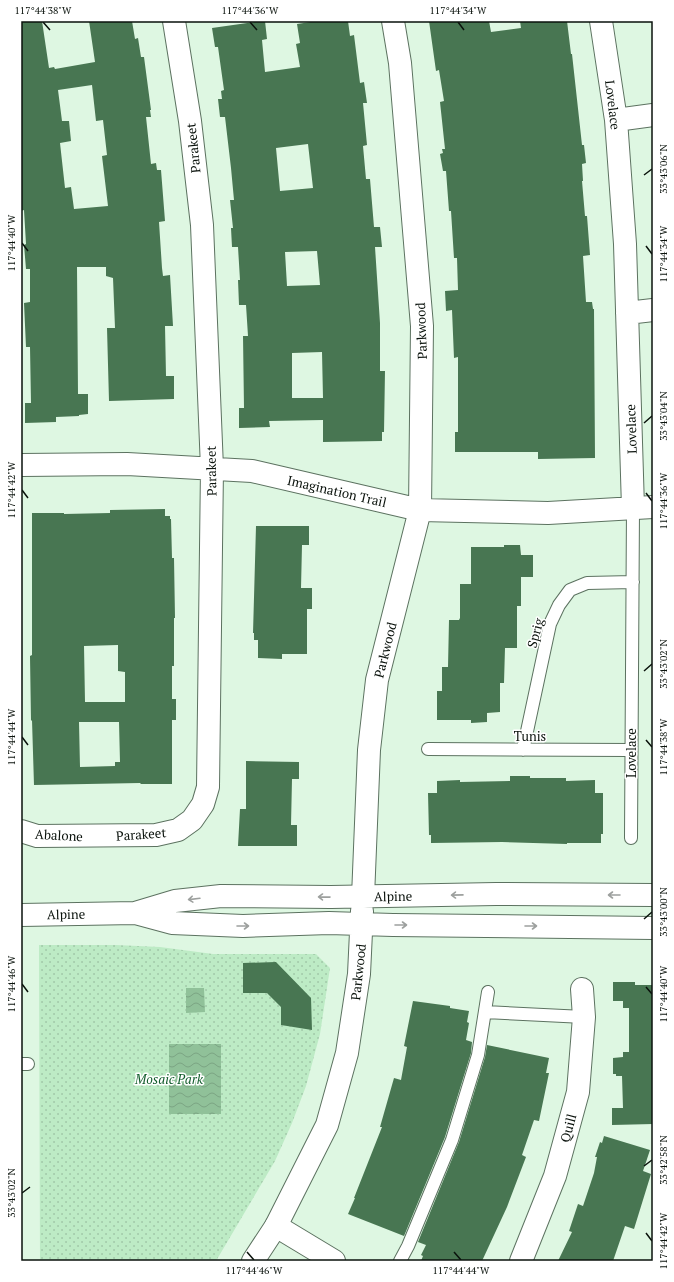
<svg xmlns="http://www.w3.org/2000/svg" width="674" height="1282" viewBox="0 0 674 1282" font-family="'PT Serif',serif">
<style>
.park{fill:url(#park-dots)}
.water{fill:url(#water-waves)}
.building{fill:#487652;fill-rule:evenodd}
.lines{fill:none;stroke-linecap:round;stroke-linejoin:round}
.service-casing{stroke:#5c7260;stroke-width:14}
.minor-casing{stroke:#5c7260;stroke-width:24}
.tertiary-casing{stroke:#5c7260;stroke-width:24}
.service{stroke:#fff;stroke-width:12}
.minor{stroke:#fff;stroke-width:22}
.tertiary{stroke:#fff;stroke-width:22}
.oneway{stroke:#9da09e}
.ticks{fill:none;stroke:#0a120c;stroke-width:1.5}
.labels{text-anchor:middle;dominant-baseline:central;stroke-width:3;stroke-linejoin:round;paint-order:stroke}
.street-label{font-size:13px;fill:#0a120c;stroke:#fff}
.park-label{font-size:13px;font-style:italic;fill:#125d2c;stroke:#fff}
.neatline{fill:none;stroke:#0a120c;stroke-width:1.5}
.ticks-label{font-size:10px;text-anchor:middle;fill:#0a120c}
</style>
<defs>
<pattern id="park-dots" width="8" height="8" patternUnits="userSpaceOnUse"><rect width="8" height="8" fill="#bdebc5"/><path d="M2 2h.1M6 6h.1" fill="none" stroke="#a1c8a8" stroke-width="1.8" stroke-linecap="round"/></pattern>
<pattern id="water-waves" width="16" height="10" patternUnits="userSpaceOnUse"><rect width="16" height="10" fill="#90c199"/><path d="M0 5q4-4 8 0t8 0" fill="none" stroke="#7ba583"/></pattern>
</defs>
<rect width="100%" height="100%" fill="#def7e2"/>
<!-- park -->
<path class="park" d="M39,945H116L160,947L213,954H316L330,968L320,1034L306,1086L292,1123L275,1161L216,1261H40Z"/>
<!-- water -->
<path class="water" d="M186,988H204L205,1012L186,1013Z
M169,1044H221V1114H169Z"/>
<!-- building -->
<path class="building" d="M21,21H42L49,68L54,67L55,69L95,62L89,21H132L135,39L138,38L141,57H144L151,110H150L151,117H146L151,164L156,163L157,170H161L165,221L159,222L162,268L163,276L170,275L173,326H165L166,376H174V399L109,401L107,328H115L113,278L106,276V267H77L78,394H88V414L79,415V416L56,417V422L25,423V403H31L30,347H26L24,303L30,302V269H26L24,245L26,244L24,210L21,211ZM92,85L96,121L103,120L107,155L102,156L108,206L74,209L71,187L65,188L60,143L71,141L69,121H62L58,90Z
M261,21H265L267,39L262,40L265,72L300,67L296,44L300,43L297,24L317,21H348L350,36L354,35L360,83L364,82L367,103H363L367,145L363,146L366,179H370L374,227H380L382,247H375L380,323V371H385L384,432H382V441L323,442V420L269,421L270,427L239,428V408H244L243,336H248L246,305H239L238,280H240L238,247H232L231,228H233L230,200H234L231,168L225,117H220L218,99H222L221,91L224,90L218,47H215L212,28ZM308,144L313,188L280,191L276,148ZM317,251L320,285L287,286L285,252ZM322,352L323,398H292V353Z
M429,21H489L491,32L521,28L520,21H567L571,54H572L582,145H584L586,163L582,164L583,181H582L585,216H587L590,255L583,256L586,302H592L593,309H594L595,458L538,459V452H455V432H458V357L454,358L452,310L446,311L445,291L458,290L457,258H454L451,211H449L446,171H443L440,154L443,153L442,149H445L440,102L444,101L439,70L436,71Z
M165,509V516H170V519H171L172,558H174L175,618H174V666H172V699H176V720H172V784H141L140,783L34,785L32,720L31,721L30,656L32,655V513H64V514L110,513V510ZM118,645V671L125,672V702H85L84,646ZM79,722H119L120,762H115V766L80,767Z
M256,526H309V545H302L301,588H312V609H307V654H282V659L258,658V640H254V633H253Z
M504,545H520L521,555H533V577H521V606H517V648H505L504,683H500V712L487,713V722L471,723V720H437V691H442V667H448L449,620H459L460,618V584H471V547H504Z
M246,761L299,762V779H292L291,825H297V846H238L240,809H246Z
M510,776H530V778H566V781L595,780V793H603V834H601V843H567V844L502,842L431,843V835H429L428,793H437V781L460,780V782L510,781Z
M276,962L311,998L312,1030L281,1025V1007L267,993H243V963Z
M613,982H635V985H653V1124L612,1125V1108H623L622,1076H616V1074H613V1058L623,1057V1052H629V1008H623V1001H613Z
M413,1001L450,1006V1008L469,1011L467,1022L469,1023L466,1040L472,1042L471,1053L445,1137L404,1236L348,1214L355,1198H354L382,1127H380L394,1078L401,1080L407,1047L404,1046Z
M487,1045L549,1058L546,1073H549L539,1121L534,1120L522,1155L526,1157L507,1207L482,1261H421L423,1256L421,1255L426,1245L418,1242L459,1142L485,1057Z
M604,1136L650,1150L643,1171L651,1174L634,1229L625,1226L613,1261H558L572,1232L569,1231L578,1204L583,1206L594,1173L597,1157H595L600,1142L602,1143Z"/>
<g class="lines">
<!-- service casing -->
<g class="service-casing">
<path id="service" d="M428,749L631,750
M523,750L550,624L559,605L570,590L587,583L633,582
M631,838L633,508
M485,1012L584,1017
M21,1064H28
M400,1261L408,1246L452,1140L478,1055L488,992"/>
</g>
<!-- minor casing -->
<g class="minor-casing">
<path id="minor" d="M601,21L616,120L625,244L633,508
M616,120L653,115
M627,313L653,310
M21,465L127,464L252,471L420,510L548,513L653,507
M21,831L37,836L156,835L178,830L192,820L203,804L208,787L212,468L202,225L190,121L174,21
M363,897L369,750L377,680L420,510L422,326L400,63L393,21
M276,1226L334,1261
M521,1261L555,1176L578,1092L584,1017L582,989"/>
</g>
<!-- tertiary casing -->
<g class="tertiary-casing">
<path id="tertiary" d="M135,913L175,901L221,896L331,897L496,894L653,895
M21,915L135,913L172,923L243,926L329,923L393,925L653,928
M253,1261L276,1226L327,1125L347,1053L359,974L362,911"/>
</g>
<!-- service -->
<use href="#service" class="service"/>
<!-- minor -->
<use href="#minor" class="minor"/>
<!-- tertiary -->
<use href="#tertiary" class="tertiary"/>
</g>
<!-- one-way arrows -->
<defs><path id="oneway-shaft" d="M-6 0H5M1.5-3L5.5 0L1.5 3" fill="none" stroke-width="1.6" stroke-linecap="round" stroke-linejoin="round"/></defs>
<g class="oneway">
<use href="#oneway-shaft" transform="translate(457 895) rotate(179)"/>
<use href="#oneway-shaft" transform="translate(614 895) rotate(-180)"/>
<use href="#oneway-shaft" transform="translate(324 897) rotate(-179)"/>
<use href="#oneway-shaft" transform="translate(194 899) rotate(173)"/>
<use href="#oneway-shaft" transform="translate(401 925)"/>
<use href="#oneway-shaft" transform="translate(243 926)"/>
<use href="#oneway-shaft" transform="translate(531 926)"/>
</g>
<!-- ticks -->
<path class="ticks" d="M43,22L50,30M250,22L257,30M458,22L464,30M644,175L652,169M22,243L28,251M646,246L652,254M644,423L652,416M22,490L28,498M646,493L652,501M644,671L652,664M22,737L28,745M646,740L652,747M644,919L652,912M22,984L28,992M646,987L652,994M644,1166L652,1160M22,1193L30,1187M646,1233L652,1241M247,1252L254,1260M454,1252L461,1260"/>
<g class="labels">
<!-- street labels -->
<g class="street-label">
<text transform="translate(613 105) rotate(83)">Lovelace</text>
<text transform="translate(193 148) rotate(-96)">Parakeet</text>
<text transform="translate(421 331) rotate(-92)">Parkwood</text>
<text transform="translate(631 429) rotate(-92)">Lovelace</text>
<text transform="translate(211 471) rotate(-91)">Parakeet</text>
<text transform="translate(337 491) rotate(13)">Imagination Trail</text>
<text transform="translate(535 633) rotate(-75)">Sprig</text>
<text transform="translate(385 650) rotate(-76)">Parkwood</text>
<text x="530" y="736">Tunis</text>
<text transform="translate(631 753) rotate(-90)">Lovelace</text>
<text transform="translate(141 834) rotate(-4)">Parakeet</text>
<text transform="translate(59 835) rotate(3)">Abalone</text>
<text transform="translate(393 896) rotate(-1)">Alpine</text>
<text transform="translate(66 914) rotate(-1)">Alpine</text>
<text transform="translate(358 972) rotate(-84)">Parkwood</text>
<text transform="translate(568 1128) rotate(-75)">Quill</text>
</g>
<!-- park labels -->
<g class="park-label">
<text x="169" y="1079">Mosaic Park</text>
</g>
</g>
<!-- border -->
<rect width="674" height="1282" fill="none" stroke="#ffffff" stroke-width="44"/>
<rect x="22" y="22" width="630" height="1238" class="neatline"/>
<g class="ticks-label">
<text x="43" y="14">117°44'38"W</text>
<text x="250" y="14">117°44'36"W</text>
<text x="458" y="14">117°44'34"W</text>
<text transform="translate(663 169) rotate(-90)" y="4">33°43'06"N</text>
<text transform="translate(11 243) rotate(-90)" y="4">117°44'40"W</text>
<text transform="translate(663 254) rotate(-90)" y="4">117°44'34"W</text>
<text transform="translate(663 416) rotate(-90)" y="4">33°43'04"N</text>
<text transform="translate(11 490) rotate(-90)" y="4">117°44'42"W</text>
<text transform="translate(663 501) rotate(-90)" y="4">117°44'36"W</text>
<text transform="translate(663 664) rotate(-90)" y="4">33°43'02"N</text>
<text transform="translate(11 737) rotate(-90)" y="4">117°44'44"W</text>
<text transform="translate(663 747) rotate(-90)" y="4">117°44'38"W</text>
<text transform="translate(663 912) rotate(-90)" y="4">33°43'00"N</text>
<text transform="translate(11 984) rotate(-90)" y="4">117°44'46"W</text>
<text transform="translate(663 994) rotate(-90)" y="4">117°44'40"W</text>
<text transform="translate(663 1160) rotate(-90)" y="4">33°42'58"N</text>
<text transform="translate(11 1193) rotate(-90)" y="4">33°43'02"N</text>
<text transform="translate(663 1241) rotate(-90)" y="4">117°44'42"W</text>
<text x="254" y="1274">117°44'46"W</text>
<text x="461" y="1274">117°44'44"W</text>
</g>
</svg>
